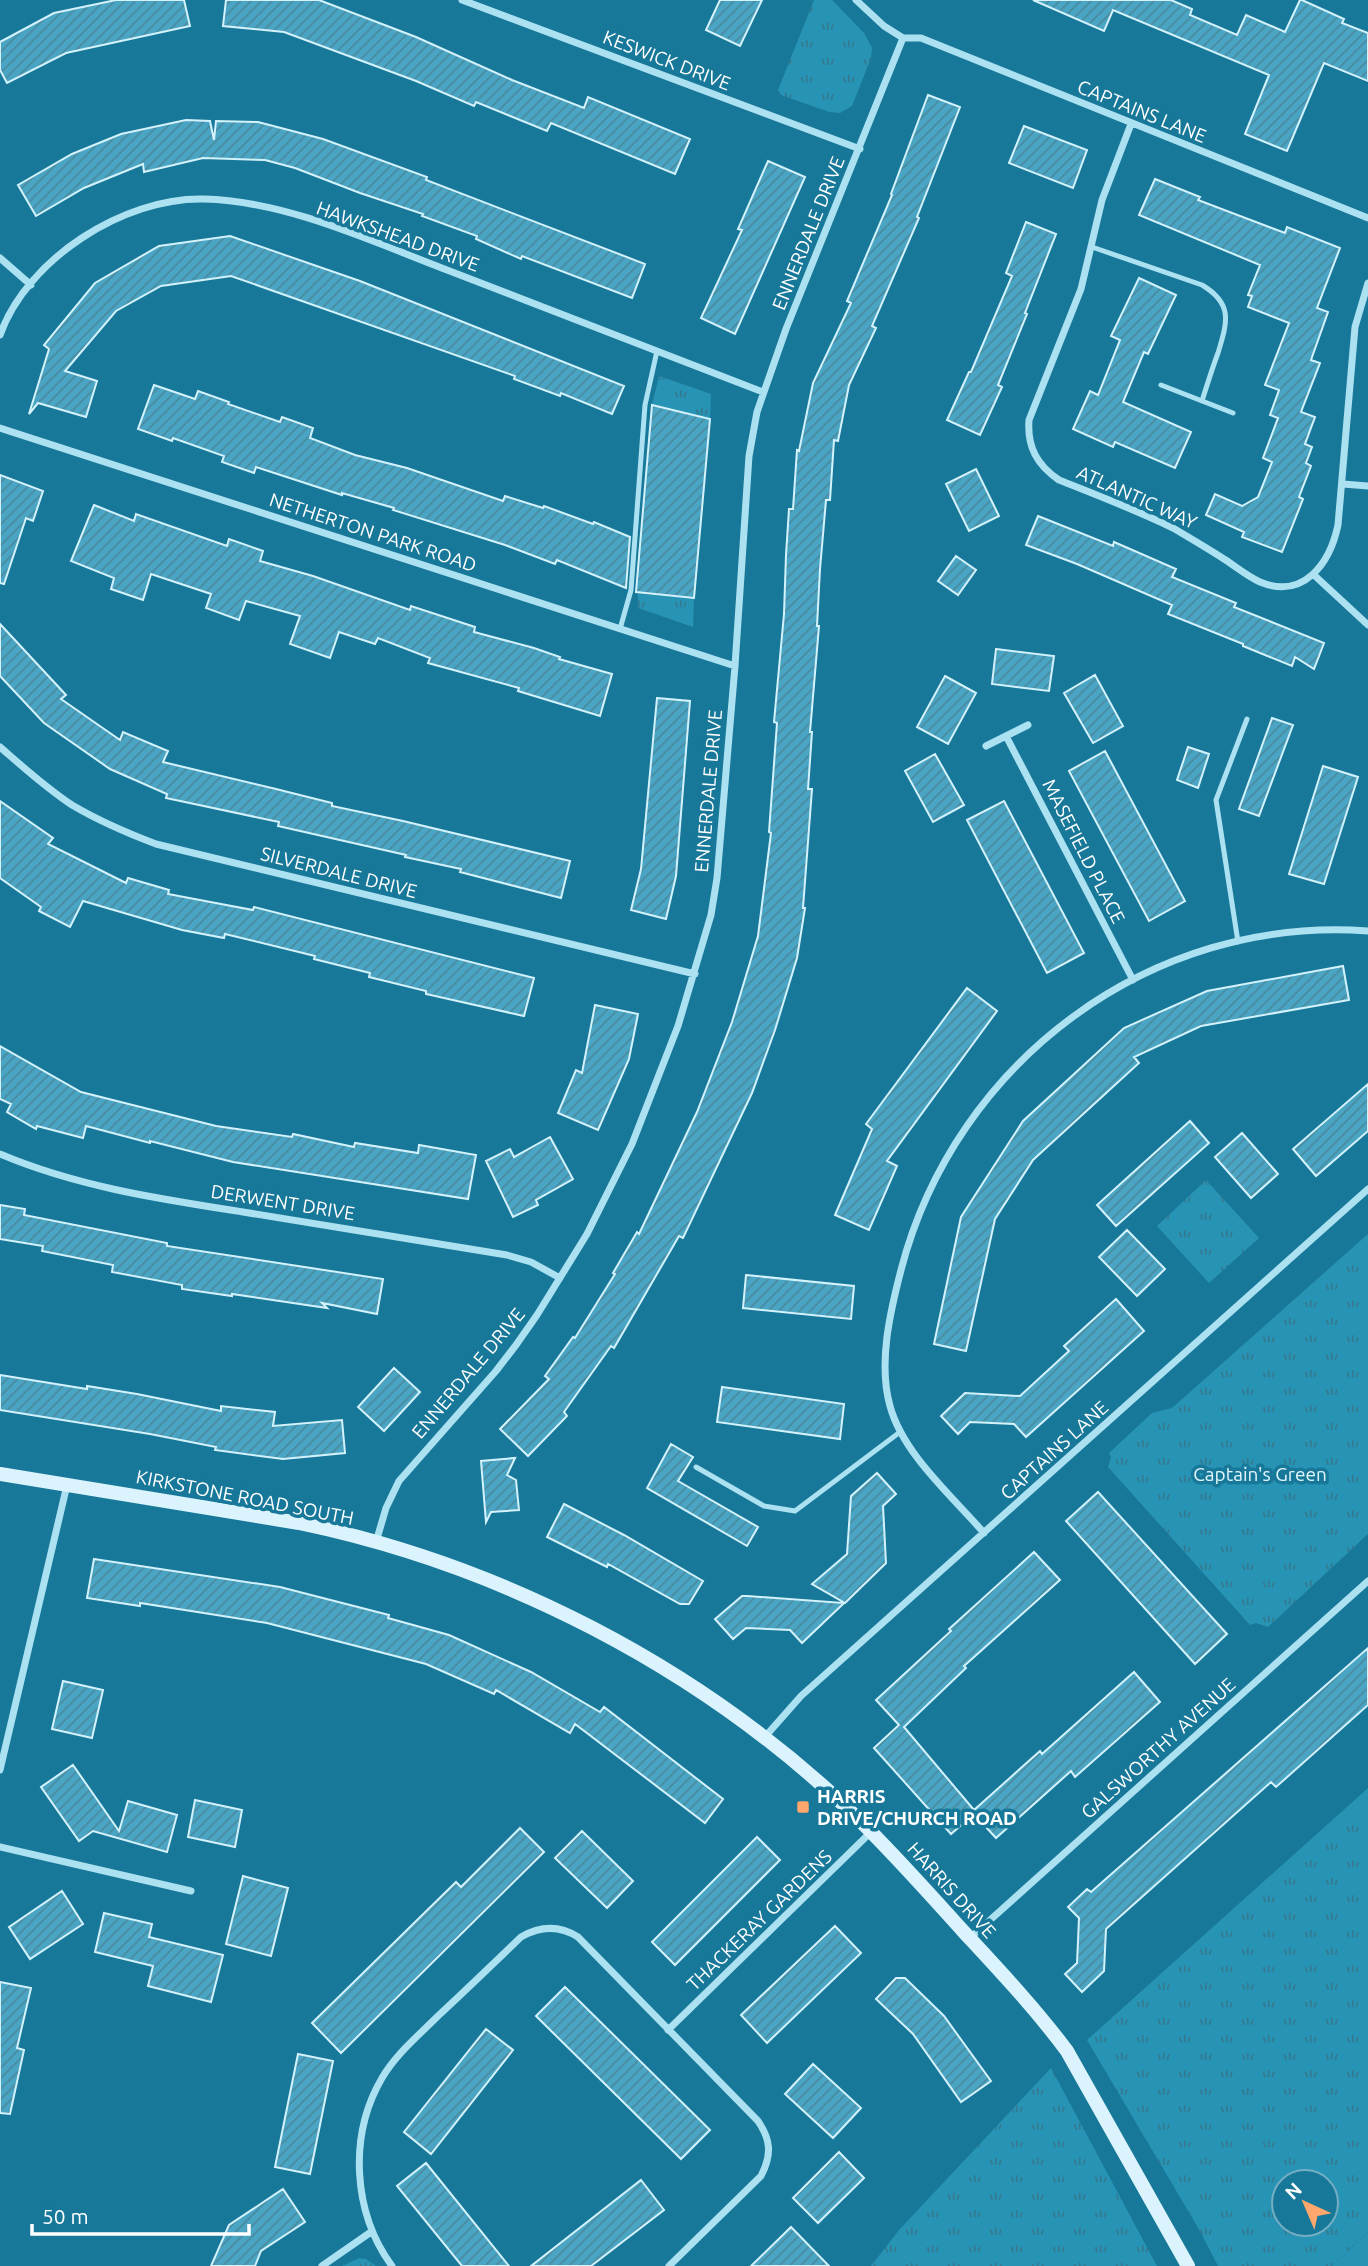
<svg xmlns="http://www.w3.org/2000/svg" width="1368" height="2266" viewBox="0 0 1368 2266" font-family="Ubuntu,sans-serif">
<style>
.grass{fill:url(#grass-tufts);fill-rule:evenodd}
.garden{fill:#2793b5}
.building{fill:url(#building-hatch);stroke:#d3f2fc;stroke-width:2}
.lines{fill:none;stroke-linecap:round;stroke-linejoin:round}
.lane{stroke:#ace1f1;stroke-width:5}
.street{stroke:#ace1f1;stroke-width:7}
.secondary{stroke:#dbf3fc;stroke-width:14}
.poi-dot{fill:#ffa76c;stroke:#187899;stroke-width:2.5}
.labels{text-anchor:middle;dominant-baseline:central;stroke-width:7;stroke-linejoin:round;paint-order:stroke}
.street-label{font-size:19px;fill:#fff;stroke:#187899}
.park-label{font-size:19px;fill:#e2f7fd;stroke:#187899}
.poi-label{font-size:19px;font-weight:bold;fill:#fff;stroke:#187899;text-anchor:start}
</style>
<defs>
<pattern id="grass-tufts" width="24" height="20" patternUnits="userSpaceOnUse" patternTransform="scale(1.75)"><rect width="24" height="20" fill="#2793b5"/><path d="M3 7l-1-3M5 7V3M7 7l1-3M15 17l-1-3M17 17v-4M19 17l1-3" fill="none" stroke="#347a90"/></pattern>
<pattern id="building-hatch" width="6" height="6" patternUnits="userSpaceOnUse" patternTransform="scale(1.75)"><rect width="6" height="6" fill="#49a5c3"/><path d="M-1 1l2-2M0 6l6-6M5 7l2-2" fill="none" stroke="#4a8a9f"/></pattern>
</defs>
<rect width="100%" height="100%" fill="#187899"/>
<!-- grass -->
<path class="grass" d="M814,0H832L864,33L872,48L871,58L852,106L840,113L829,112L781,95L778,90Z
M659,376L711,394L710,419L652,405Z
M638,594L694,598L693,627L638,608Z
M1206,1180L1259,1238L1209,1283L1157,1226Z
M1368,1234V1534L1268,1627L1256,1623L1250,1625L1108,1467L1111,1457L1109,1453L1152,1413L1172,1408Z
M1368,1788V2232L1332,2266H1218L1200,2231L1087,2040ZM1284,2182H1326V2224H1284Z
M1051,2068L1157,2266H871L899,2230Z
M359,2258L366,2259L376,2266H342Z"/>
<!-- garden -->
<path class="garden" d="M1368,2232V2266H1332Z"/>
<!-- building -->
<path class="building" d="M116,0H184L190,26L66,53L7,83L0,70V42L54,13Z
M226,0H319L416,37L512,80L584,108L588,97L690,139L675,174L551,123L547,131L476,102L474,106L416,81L284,32L223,26Z
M720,0H762L740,46L706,30Z
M1033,0H1171L1192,9L1190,15L1237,35L1246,15L1285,32L1300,0H1302L1344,19L1342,23L1368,33V81L1324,63L1287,151L1245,134L1269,75L1113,10L1104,31Z
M928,95L960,107L917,217L919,218L872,326L876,328L849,385L838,441L834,440L830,500H826L820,569L817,626H819L810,732H812L808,789H812L803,908H805L797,958L775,1030L752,1093L683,1238L679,1236L614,1348L611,1346L564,1412L567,1416L528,1456L500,1429L549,1379L545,1376L573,1337L575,1338L615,1274L613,1273L637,1232L639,1234L697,1112L732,1022L758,936L771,833L769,832L777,723L774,722L784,614L786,555L789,509H793L797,450L799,451L813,383L851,303L847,301L892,195L891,194Z
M186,120L210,121L214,140L216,121L258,122L323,139L427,177L426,180L645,264L632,298L522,256L521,259L476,239L477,236L422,216L423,214L360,193L295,168L265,160L203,158L144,172L143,164L84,188L36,216L18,185L72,154L121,134Z
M1024,126L1087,150L1073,188L1009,163Z
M768,161L805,177L735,334L701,318L742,230L738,229Z
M1155,179L1200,197L1198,200L1285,233L1287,227L1340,248L1317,308L1328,312L1311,360L1320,363L1301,412L1315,417L1305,444L1312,447L1306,463L1311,466L1299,497L1303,499L1282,552L1242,537L1244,532L1206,515L1215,494L1242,506L1258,497L1272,462L1263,458L1278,418L1270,415L1279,390L1265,385L1289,323L1248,307L1252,296L1248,295L1260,265L1139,215Z
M1026,222L1056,234L1025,313L1027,314L998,385L1002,387L980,435L947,420L969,372H971L1012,276L1006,273Z
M230,236L360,281L624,386L612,414L561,393L560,396L514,379L515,376L231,276L161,286L116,311L65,371L97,381L86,417L38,403L29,414L49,349L44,345L95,283L159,246Z
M1139,278L1176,295L1148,354L1144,352L1123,402L1191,432L1175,468L1115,442L1113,447L1073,429L1090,391L1098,395L1120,340L1111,336Z
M154,385L195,399L198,391L229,402L228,404L280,422L282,417L313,428L310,438L355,455L407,468L503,501L505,496L543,508L544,506L593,524L594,522L630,537L626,588L557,560L555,564L505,545L393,510L394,508L342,493V495L256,467L254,473L222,462L224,456L173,438L172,441L138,429Z
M652,405L710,419L694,598L636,592Z
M976,469L999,516L969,531L946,484Z
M0,475L43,491L33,521L26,518L4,584L0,583Z
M94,505L134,521L136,514L227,546L229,539L263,551L260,561L313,576L410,610L411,606L475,627L474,632L534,648L560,657L559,659L612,674L600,716L518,691L519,688L428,663L430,658L378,638L375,644L339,632L330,658L290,644L300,616L246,601L239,620L206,608L211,594L151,574L143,600L111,589L114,578L71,561Z
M1038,516L1113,546L1114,542L1176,569L1172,577L1236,603L1234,607L1324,643L1314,669L1295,657L1292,666L1243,646V644L1168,614L1172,605L1077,564L1026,545Z
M956,556L976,570L958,595L938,581Z
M0,624L66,695L61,699L120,740L123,732L168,751L163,762L276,789L332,803V806L403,821L570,861L561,898L460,872L461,869L405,857L406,855L278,826L279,822L166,798L167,794L110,769L44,723L0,676Z
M996,649L1054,656L1049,691L992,684Z
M1095,675L1123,726L1093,743L1064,693Z
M945,676L976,693L948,744L917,727Z
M657,698L690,701L676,876L666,919L631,910L641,869Z
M1272,718L1293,725L1259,816L1239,809Z
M1188,747L1209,754L1198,788L1177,780Z
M1105,751L1185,901L1149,921L1069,771Z
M935,754L964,805L933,822L905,771Z
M1323,766L1358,777L1324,884L1289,874Z
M0,801L53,838L48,844L126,883L128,878L169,890L168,894L253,910L254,907L534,978L524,1016L426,994V991L369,977L370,973L314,959L315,956L225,934L224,938L182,930L83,901L70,927L39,911L41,907L0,878Z
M1004,801L1084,953L1047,973L967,820Z
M1343,966L1349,1000L1201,1026L1134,1057L1139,1063L1033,1160L995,1219L966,1351L934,1344L961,1217L1023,1121L1124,1028L1207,991Z
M967,988L997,1011L887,1161L897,1166L869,1230L835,1215L872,1129L866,1124Z
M595,1005L638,1014L629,1059L598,1130L558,1113L576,1070L582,1073Z
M0,1046L81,1092L216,1126L292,1137L293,1134L354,1147L355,1143L418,1153L419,1145L476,1155L468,1199L233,1162L150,1141V1143L86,1126L83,1138L37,1126L36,1129L7,1112L11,1104L0,1099Z
M1368,1084V1131L1316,1176L1293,1149Z
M1190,1121L1209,1143L1116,1226L1097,1205Z
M1242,1133L1278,1174L1251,1198L1215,1157Z
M550,1137L573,1179L536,1200L538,1205L513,1217L486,1161L510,1149L514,1157Z
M0,1205L25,1209L24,1215L167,1243V1246L383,1279L377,1314L322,1303L327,1308L232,1294V1296L182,1289V1285L112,1272L113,1265L42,1251L43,1246L0,1239Z
M1127,1230L1165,1269L1137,1296L1099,1257Z
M746,1275L854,1286L851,1319L743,1308Z
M1116,1299L1144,1331L1026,1437L1014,1424L970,1422L958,1434L941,1416L965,1393L1020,1396L1069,1351L1064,1346Z
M394,1368L420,1392L384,1431L358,1407Z
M0,1375L87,1389V1386L137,1394L221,1411V1406L275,1412L273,1426L342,1420L345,1453L283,1459L215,1450L216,1447L150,1434L0,1410Z
M722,1387L844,1404L840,1439L717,1422Z
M671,1444L693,1457L678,1481L758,1527L747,1546L647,1488Z
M515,1458L507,1475L516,1480L519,1510L491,1512L486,1522L481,1461Z
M877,1473L896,1494L883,1506L886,1563L845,1603L812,1584L847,1554L851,1496Z
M1098,1492L1227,1634L1195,1664L1066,1521Z
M564,1504L624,1535L703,1581L689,1604H680L608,1564L607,1567L547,1537Z
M1034,1552L1060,1580L964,1666L966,1668L904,1727L974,1810L1040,1751L1042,1754L1134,1672L1160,1702L1075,1777L1071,1771L996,1838L974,1814L951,1834L874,1748L899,1725L876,1700L951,1631L949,1629Z
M94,1559L280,1587L389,1615L388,1618L449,1635L531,1672L600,1712L604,1707L723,1799L705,1823L575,1724L570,1733L496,1690L494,1694L426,1664L267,1623L140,1603V1606L87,1598Z
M742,1596H747L844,1603L802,1643L790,1630L746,1628L733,1639L715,1619Z
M1368,1648V1705L1276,1787L1271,1782L1106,1929L1104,1971L1082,1992L1065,1974L1077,1963L1078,1941L1079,1918L1068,1907L1087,1889L1091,1892Z
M63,1681L103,1690L92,1738L52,1729Z
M73,1765L119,1831L128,1801L177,1815L167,1852L93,1831L79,1841L41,1787Z
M195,1800L242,1810L235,1847L188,1837Z
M520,1828L544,1852L341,2053L312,2023L456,1882L461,1887Z
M582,1831L633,1881L607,1908L555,1858Z
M757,1837L780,1860L675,1965L652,1942Z
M243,1876L288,1888L271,1956L226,1944Z
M62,1891L83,1924L30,1959L9,1927Z
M104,1913L152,1924L149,1937L223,1955L211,2002L148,1986L153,1966L95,1952Z
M835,1926L861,1953L767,2043L741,2015Z
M896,1978H905L944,2016L991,2081L961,2102L913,2034L876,1999Z
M0,1982L31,1988L17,2048L24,2050L10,2114L0,2113Z
M565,1987L710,2130L681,2159L536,2016Z
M486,2029L513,2050L431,2154L404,2132Z
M298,2054L333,2061L310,2174L275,2167Z
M813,2064L861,2108L833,2138L785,2094Z
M839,2152L864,2178L818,2223L793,2198Z
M426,2163L509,2266H462L397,2186Z
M641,2180L664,2210L591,2266H531Z
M283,2189L305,2222L261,2251L255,2266H211L229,2225Z
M791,2227L829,2266H751Z"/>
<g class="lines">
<!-- lane -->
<path class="lane" d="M1092,247L1202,285C1234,304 1227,323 1218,353C1212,369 1207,385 1202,401
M1161,385L1233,413
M620,629L631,590L645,405L657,351
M1238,942L1216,800L1247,719
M696,1467L764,1506L795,1511L900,1432"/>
<!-- street -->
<path class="street" d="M462,0L860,149
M903,38H921L1368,218
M1131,124L1102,200L1081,289L1029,420C1027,447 1037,465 1059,480C1097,495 1136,510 1173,528C1190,538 1207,548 1224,559C1235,566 1247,576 1260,582C1304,600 1330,563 1338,525L1355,327L1368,283
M0,258L31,285
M0,335C27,259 124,197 204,199C286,201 371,241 447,270C552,311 658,351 763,392
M0,428L735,666
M1343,484L1368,486
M1314,575L1368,625
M1006,736L1133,980
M986,746L1028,725
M0,747C23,767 46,788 72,805C99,821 127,833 156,844L695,974
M0,1154C78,1187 160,1199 243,1212C331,1226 419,1240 507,1255L531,1262L560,1278
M984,1533C952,1496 903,1454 890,1406C878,1364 890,1312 901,1270C955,1062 1151,915 1368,931
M376,1542L386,1508L399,1481L496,1371L516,1345L537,1315L587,1234L632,1144L678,1026L711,915L717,878L735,666L749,456L757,412L786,329L903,38L884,26L856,0
M764,1738L801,1696L1368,1189
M0,1770L67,1485
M0,1847L191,1891
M970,1938L1368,1581
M668,2030L871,1832
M322,2266L371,2232
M392,2266C353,2213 348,2136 382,2078C396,2054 419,2035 439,2015C467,1989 494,1963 521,1937C540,1926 559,1925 578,1937L758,2121C771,2140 772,2155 761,2176L669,2266"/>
<!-- secondary -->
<path class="secondary" d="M0,1474L299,1523C501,1565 697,1666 847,1808C888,1847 925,1889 963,1931C999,1970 1035,2008 1067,2051L1188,2266"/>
</g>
<!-- markers -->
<rect class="poi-dot" x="796" y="1800" width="14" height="14" rx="3.5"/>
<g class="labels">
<!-- street labels -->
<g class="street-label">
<text transform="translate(667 60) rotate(21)">KESWICK DRIVE</text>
<text transform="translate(1142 111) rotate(22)">CAPTAINS LANE</text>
<text transform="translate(808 233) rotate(-68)">ENNERDALE DRIVE</text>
<text transform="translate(398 236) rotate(20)">HAWKSHEAD DRIVE</text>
<text transform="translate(1137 497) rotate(24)">ATLANTIC WAY</text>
<text transform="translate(373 532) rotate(18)">NETHERTON PARK ROAD</text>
<text transform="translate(708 791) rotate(-85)">ENNERDALE DRIVE</text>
<text transform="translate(1084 851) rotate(63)">MASEFIELD PLACE</text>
<text transform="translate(339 872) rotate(14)">SILVERDALE DRIVE</text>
<text transform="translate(283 1202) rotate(9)">DERWENT DRIVE</text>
<text transform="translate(468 1373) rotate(-50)">ENNERDALE DRIVE</text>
<text transform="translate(1054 1450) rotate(-42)">CAPTAINS LANE</text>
<text transform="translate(245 1497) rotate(11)">KIRKSTONE ROAD SOUTH</text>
<text transform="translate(1158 1748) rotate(-42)">GALSWORTHY AVENUE</text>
<text transform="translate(952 1890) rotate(48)">HARRIS DRIVE</text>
<text transform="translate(759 1920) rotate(-44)">THACKERAY GARDENS</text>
</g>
<!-- park labels -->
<g class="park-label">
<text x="1260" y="1474">Captain's Green</text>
</g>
<!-- poi labels -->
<g class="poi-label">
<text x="817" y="1796">HARRIS<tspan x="817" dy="22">DRIVE/CHURCH ROAD</tspan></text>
</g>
</g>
<!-- north arrow -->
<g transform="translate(1305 2203) rotate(316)"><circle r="33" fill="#187899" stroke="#74aec2" stroke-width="2"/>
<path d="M0-5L12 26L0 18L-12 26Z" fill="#ffa76c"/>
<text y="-10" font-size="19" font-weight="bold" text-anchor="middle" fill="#ffffff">N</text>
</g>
<!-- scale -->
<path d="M32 2224v10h217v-10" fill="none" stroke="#ffffff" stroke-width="3.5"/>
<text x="42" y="2224" font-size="21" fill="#ffffff" stroke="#187899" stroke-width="5" paint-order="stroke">50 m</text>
</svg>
